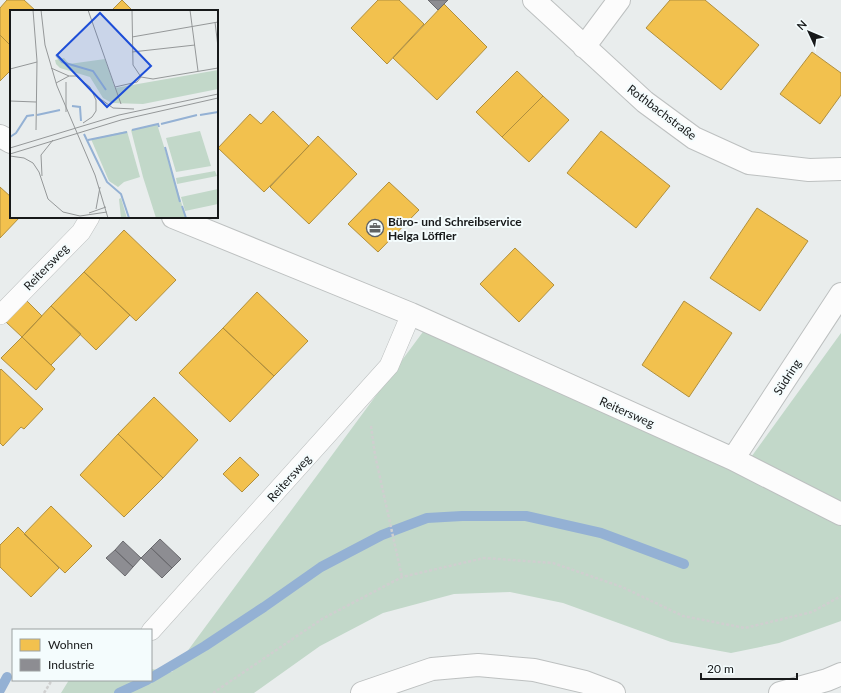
<svg xmlns="http://www.w3.org/2000/svg" width="841" height="693" viewBox="0 0 841 693" font-family="Lato,sans-serif">
<style>
.green{fill:#c2d8c9}
.homes{fill:#f2c14e;stroke:#b08f3e}
.industry{fill:#8d8d92;stroke:#6a6a6e}
.lines{fill:none;stroke-linecap:round;stroke-linejoin:round}
.stream{stroke:#94b1d4;stroke-width:10}
.lane-casing{stroke:#bdc0c0;stroke-width:20}
.street-casing{stroke:#bdc0c0;stroke-width:24}
.highway-casing{stroke:#bdc0c0;stroke-width:24}
.path{stroke:#cfcfcf;stroke-width:2.5;stroke-dasharray:3 2;stroke-linecap:butt}
.lane{stroke:#fcfcfc;stroke-width:19}
.street{stroke:#fcfcfc;stroke-width:22}
.highway{stroke:#fcfcfc;stroke-width:22}
.labels{text-anchor:middle;dominant-baseline:central;stroke-width:4;stroke-linejoin:round;paint-order:stroke}
.street-label{font-size:12px;fill:#17191a;stroke:#f4fcfd}
.poi-label{font-size:12px;font-weight:bold;fill:#17191a;stroke:#f4fcfd;text-anchor:start}
.inset-river{fill:none;stroke:#94b1d4;stroke-width:2}
.inset-road{fill:none;stroke:#959899;stroke-width:1}
.view{fill:#1d4ed8;fill-opacity:0.15;stroke:#1d4ed8;stroke-width:2}
.inset-edge{fill:none;stroke:#17191a;stroke-width:2}
</style>
<rect width="100%" height="100%" fill="#e9eded"/>
<!-- green -->
<path class="green" d="M428,325L741,471L841,333V621L779,643L731,653L671,642L563,603L510,592L454,594L383,613L320,646L254,693H61L69,680H151V669L172,672Z"/>
<!-- homes -->
<path class="homes" d="M7,0H24L36,11H11V46L0,35V8Z
M122,0L133,11H111Z
M378,0H399L424,24L387,64L351,28Z
M670,0H705L759,45L721,90L646,28Z
M444,4L487,47L437,100L393,58Z
M0,35L11,46V70L0,81Z
M812,52L841,73V95L820,124L780,94Z
M517,71L543,96L502,137L476,112Z
M543,96L569,120L529,162L502,137Z
M273,111L309,146L264,192L218,148L250,114L261,124Z
M601,131L670,186L636,228L567,173Z
M318,136L357,174L309,224L270,187Z
M389,182L419,210L378,252L348,224Z
M0,187L11,197V217H20L0,238Z
M757,208L808,241L760,311L710,278Z
M124,230L176,280L136,321L84,272Z
M515,248L554,285L519,322L480,284Z
M84,272L130,315L96,350L51,306Z
M257,292L308,341L274,376L223,328Z
M27,301L42,316L22,337L6,322Z
M684,301L732,333L689,397L642,365Z
M51,306L81,334L51,365L22,337Z
M223,328L274,376L230,422L179,373Z
M22,337L55,369L36,390L1,358Z
M1,369L43,409L24,429L21,427L3,446L0,443V370Z
M154,397L198,440L163,478L118,434Z
M118,434L163,478L124,517L80,475Z
M240,457L259,475L242,492L223,474Z
M51,506L92,546L65,573L24,534Z
M18,527L59,568L31,597L0,567V545Z"/>
<!-- industry -->
<path class="industry" d="M428,0H448L438,10Z
M160,539L181,559L172,568L151,548Z
M123,541L141,558L133,567L115,550Z
M151,548L172,568L162,578L141,558Z
M115,550L133,567L125,576L106,558Z"/>
<g class="lines">
<!-- stream -->
<path class="stream" d="M151,678L205,646L264,607L321,567L382,535L427,518L462,516H526L601,533L684,564
M0,690L7,677
M119,693L147,680"/>
<!-- lane casing -->
<g class="lane-casing">
<path id="lane" d="M0,315L81,232L90,217
M151,631L389,366L411,314"/>
</g>
<!-- street casing -->
<g class="street-casing">
<path id="street" d="M534,0L645,102L694,138L749,163L809,170L841,169
M584,47L619,0
M0,136L11,142
M173,217L411,314L460,336L733,459L841,514
M733,459L841,294"/>
</g>
<!-- highway casing -->
<g class="highway-casing">
<path id="highway" d="M362,693L432,669L478,665L534,670L585,682L614,693
M780,693L827,680L841,674"/>
</g>
<!-- path -->
<path class="path" d="M371,426L375,455L402,577
M44,693L52,680
M213,693L322,619L402,577L484,558L553,563L622,587L683,616L745,628L812,612L841,596"/>
<!-- lane -->
<use href="#lane" class="lane"/>
<!-- street -->
<use href="#street" class="street"/>
<!-- highway -->
<use href="#highway" class="highway"/>
</g>
<!-- icons -->
<defs>
<g id="office-ring" transform="scale(0.9)"><circle r="9.5" fill="#f4fcfd" stroke="#606364" stroke-width="1.5"/><path d="M-6-3h4V-5.5h4V-3h4V5H-6ZM-1-4.5V-3h2v-1.5ZM-6 0V1H6V0Z" fill="#606364"/></g>
</defs>
<g fill-rule="evenodd">
<use href="#office-ring" x="375" y="228"/>
</g>
<g class="labels">
<!-- street labels -->
<g class="street-label">
<text transform="translate(662 112) rotate(37)">Rothbachstraße</text>
<text transform="translate(46 267) rotate(-46)">Reitersweg</text>
<text transform="translate(787 377) rotate(-57)">Südring</text>
<text transform="translate(627 412) rotate(24)">Reitersweg</text>
<text transform="translate(289 478) rotate(-48)">Reitersweg</text>
</g>
<!-- poi labels -->
<g class="poi-label">
<text x="388" y="221">Büro- und Schreibservice<tspan x="388" dy="14">Helga Löffler</tspan></text>
</g>
</g>
<!-- overview -->
<g transform="translate(10 10)">
<rect width="208" height="208" fill="#e9eded"/>
<path d="M54,48L59,54L95,49L105,78L208,60V79L133,94L102,93L93,88L80,67L50,58L46,54L45,50ZM147,114L166,175L176,208H146L133,167L121,120ZM117,121L130,167L114,172L108,177L99,171L81,129ZM190,121L201,156L166,162L156,128ZM205,161L207,166L167,174L166,168ZM208,179V194L175,201L171,187ZM111,188L117,208H111L109,189Z" fill="#c2d8c9"/>
<path class="inset-river" d="M46,45L52,52L83,61L96,80M62,96L70,97L71,111M27,105L50,100M190,105L208,102M151,114L187,105M122,120L148,114L149,117M74,124L97,172L111,184L119,208M0,127L6,123L17,106L24,105M78,130L117,122M155,137L170,192M172,196L176,208"/>
<path class="inset-road" d="M23,0L27,51L26,120M31,0L35,35L47,76L85,165L98,208M78,0L111,94M122,0L123,55L131,67M180,0L188,61M205,12L208,37M122,27L208,12M122,42L185,35M41,58L59,66M0,59L27,52M56,72V102M46,73L59,66H66L80,77L86,90V101L82,107L73,113M105,77L127,72L131,67L143,69L208,58M85,85L103,98L124,99M0,91L26,92M0,138L109,105L208,84M0,144L111,110L208,88M0,146L14,148L23,153L29,162L38,189L53,202L70,206L97,202M32,166L31,145L43,130M86,199L90,177M79,203L96,197"/>
<path class="view" d="M90,3L141,56L97,97L47,45Z"/>
<rect width="208" height="208" class="inset-edge"/>
</g>
<!-- legend -->
<rect x="12" y="629" width="140" height="52" fill="#f4fcfd" stroke="#9ca1a2"/>
<rect x="20" y="639" width="20" height="12" fill="#f2c14e" stroke="#9ca1a2"/>
<text x="48" y="649" font-size="12" fill="#17191a">Wohnen</text>
<rect x="20" y="659" width="20" height="12" fill="#8d8d92" stroke="#9ca1a2"/>
<text x="48" y="669" font-size="12" fill="#17191a">Industrie</text>
<!-- north arrow -->
<g transform="translate(809 32) rotate(314)" stroke="#f4fcfd" stroke-width="3" paint-order="stroke">
<path d="M0-3L7 15L0 10L-7 15Z" fill="#17191a"/>
<text y="-6" font-size="11" font-weight="bold" text-anchor="middle" fill="#17191a">N</text>
</g>
<!-- scale -->
<path d="M701 673v6h96v-6" fill="none" stroke="#17191a" stroke-width="2"/>
<text x="707" y="673" font-size="12" fill="#17191a" stroke="#f4fcfd" stroke-width="3" paint-order="stroke">20 m</text>
</svg>
